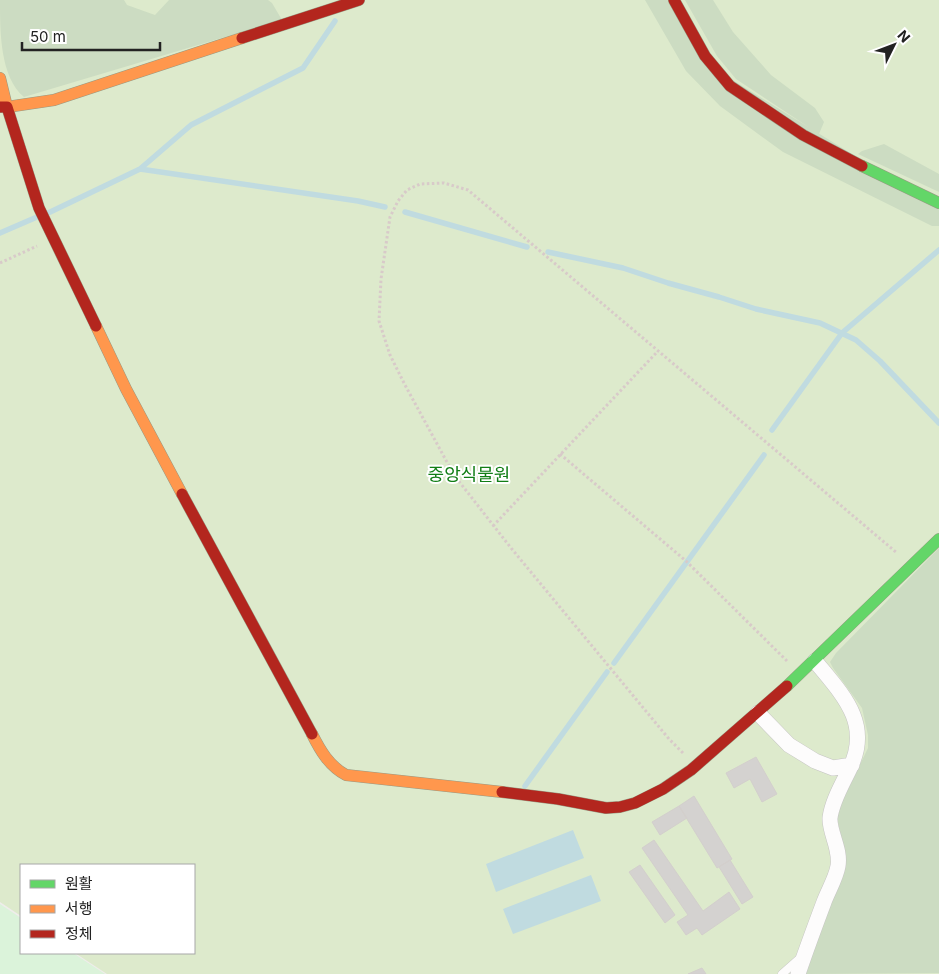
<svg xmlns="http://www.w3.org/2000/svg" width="939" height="974" viewBox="0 0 939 974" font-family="Inter,'Noto Sans KR',sans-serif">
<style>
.grass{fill:#ddeacc}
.forest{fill:#ccdcc2}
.park{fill:#dbf3da}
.water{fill:#c0dbe0}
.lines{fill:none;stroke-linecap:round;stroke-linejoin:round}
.stream{stroke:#c0dbe0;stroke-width:5.5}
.building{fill:#d4d2d0;stroke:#d3cfcc}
.lane-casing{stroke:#c5c4c3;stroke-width:9}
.street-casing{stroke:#c5c4c3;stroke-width:16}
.fast-casing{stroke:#989983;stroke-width:12}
.slow-casing{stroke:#989983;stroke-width:12}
.jam-casing{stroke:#989983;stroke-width:12}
.path{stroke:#d8cac9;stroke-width:3;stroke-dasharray:2.5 2.5;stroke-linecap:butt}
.lane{stroke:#fdfcfc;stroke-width:8}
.street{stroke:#fdfcfc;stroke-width:15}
.fast{stroke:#63d668;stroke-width:11}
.slow{stroke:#ff974d;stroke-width:11}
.jam{stroke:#b3261e;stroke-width:11}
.labels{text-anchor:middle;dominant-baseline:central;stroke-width:4;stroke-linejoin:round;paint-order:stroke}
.park-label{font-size:18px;fill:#117e16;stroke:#fff}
</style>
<rect width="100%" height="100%" fill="#efedeb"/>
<!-- grass -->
<path class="grass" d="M0,0H939V974H107L75,953H194V865H21V916L0,902Z"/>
<!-- forest -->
<path class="forest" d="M0,0H124L127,5L155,15L169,0H268L272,3L282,20L24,97C0,77 0,32 0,0Z
M645,0H669L705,63L939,208V226H932L783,152L720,106L686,71Z
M685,0H713L733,32L771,75L815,108L824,122L819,134L736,79L717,56Z
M884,144L939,174V192L858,154L862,151Z
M939,548V973L803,974L843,845L837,818L843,800L868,748V735L862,708L833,668L830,662L836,653Z"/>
<!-- park -->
<path class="park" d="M0,904L21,918V953H73L105,974H0Z"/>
<!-- water -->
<path class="water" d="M573,830L584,858L496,892L486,864Z
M591,875L601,901L513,934L503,909Z"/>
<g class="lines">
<!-- stream -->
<path class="stream" d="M140,169L191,125L303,68L335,21
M405,212L527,247
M46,214L140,169L358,201L385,207
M0,233L37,217
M548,252L623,268L668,283L719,297L756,309L820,323L856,340L880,361L939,423
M772,430L842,333L939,250
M614,663L764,455
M525,786L607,672"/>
</g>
<!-- building -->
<path class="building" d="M756,757L777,794L762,802L750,779L734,788L726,773Z
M694,796L732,859L717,868L679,806Z
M679,806L687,818L660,835L652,822Z
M654,840L703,911L729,892L740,909L702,935L697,928L686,935L677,922L688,915L642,848Z
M730,860L753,897L742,904L719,867Z
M640,865L675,915L665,923L629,872Z
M702,968L706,974H688Z"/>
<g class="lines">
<!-- lane casing -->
<g class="lane-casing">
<path id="lane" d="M782,974L799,959"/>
</g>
<!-- street casing -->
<g class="street-casing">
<path id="street" d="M758,713L789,745L815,761L833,768L852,765
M798,974C806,950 815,926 824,902C828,891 836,878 838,866C841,849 829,832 830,818C832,801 843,783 850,768C872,723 842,694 815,661"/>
</g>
<!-- fast casing -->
<g class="fast-casing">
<path id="fast" d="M862,166L939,203
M787,686L939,539"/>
</g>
<!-- slow casing -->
<g class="slow-casing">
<path id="slow" d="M0,78L7,107L54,100L242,38
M96,326L126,389L182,494
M312,734C320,750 329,766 346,775L502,792"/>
</g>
<!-- jam casing -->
<g class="jam-casing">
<path id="jam" d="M674,0L705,56L730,86L803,135L862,166
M242,38L359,0
M0,107H7L39,208L96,326
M182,494L312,734
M502,792L558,799L606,808L620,807L635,803L663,789L691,770L787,686"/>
</g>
<!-- path -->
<path class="path" d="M0,263L37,246
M560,454L686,561L787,661
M493,526L658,351
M683,753L669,739L511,548L454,475L405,385L390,355L379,321L381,279L390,217L398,201L407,190L420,184L444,183L468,190L897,553"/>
<!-- lane -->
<use href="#lane" class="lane"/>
<!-- street -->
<use href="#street" class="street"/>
<!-- fast -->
<use href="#fast" class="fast"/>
<!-- slow -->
<use href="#slow" class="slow"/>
<!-- jam -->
<use href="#jam" class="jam"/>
</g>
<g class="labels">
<!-- park labels -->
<g class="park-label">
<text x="469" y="474">중앙식물원</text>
</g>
</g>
<!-- legend -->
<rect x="20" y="864" width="175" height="90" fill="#ffffff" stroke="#a7a7a7"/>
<rect x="30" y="880" width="25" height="8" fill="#63d668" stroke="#a7a7a7"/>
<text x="65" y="889" font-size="15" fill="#222222">원활</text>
<rect x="30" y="905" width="25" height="8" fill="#ff974d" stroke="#a7a7a7"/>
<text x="65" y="914" font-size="15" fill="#222222">서행</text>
<rect x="30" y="930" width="25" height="8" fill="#b3261e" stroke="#a7a7a7"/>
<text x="65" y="939" font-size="15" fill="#222222">정체</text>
<!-- north arrow -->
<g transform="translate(894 45) rotate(48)" stroke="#ffffff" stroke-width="4" paint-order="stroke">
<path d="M0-4L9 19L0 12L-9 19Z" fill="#222222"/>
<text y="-8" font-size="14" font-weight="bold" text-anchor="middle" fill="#222222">N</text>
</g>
<!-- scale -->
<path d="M22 42v8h138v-8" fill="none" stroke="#222222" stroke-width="2.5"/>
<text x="30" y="42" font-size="15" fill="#222222" stroke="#ffffff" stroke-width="4" paint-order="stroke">50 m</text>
</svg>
